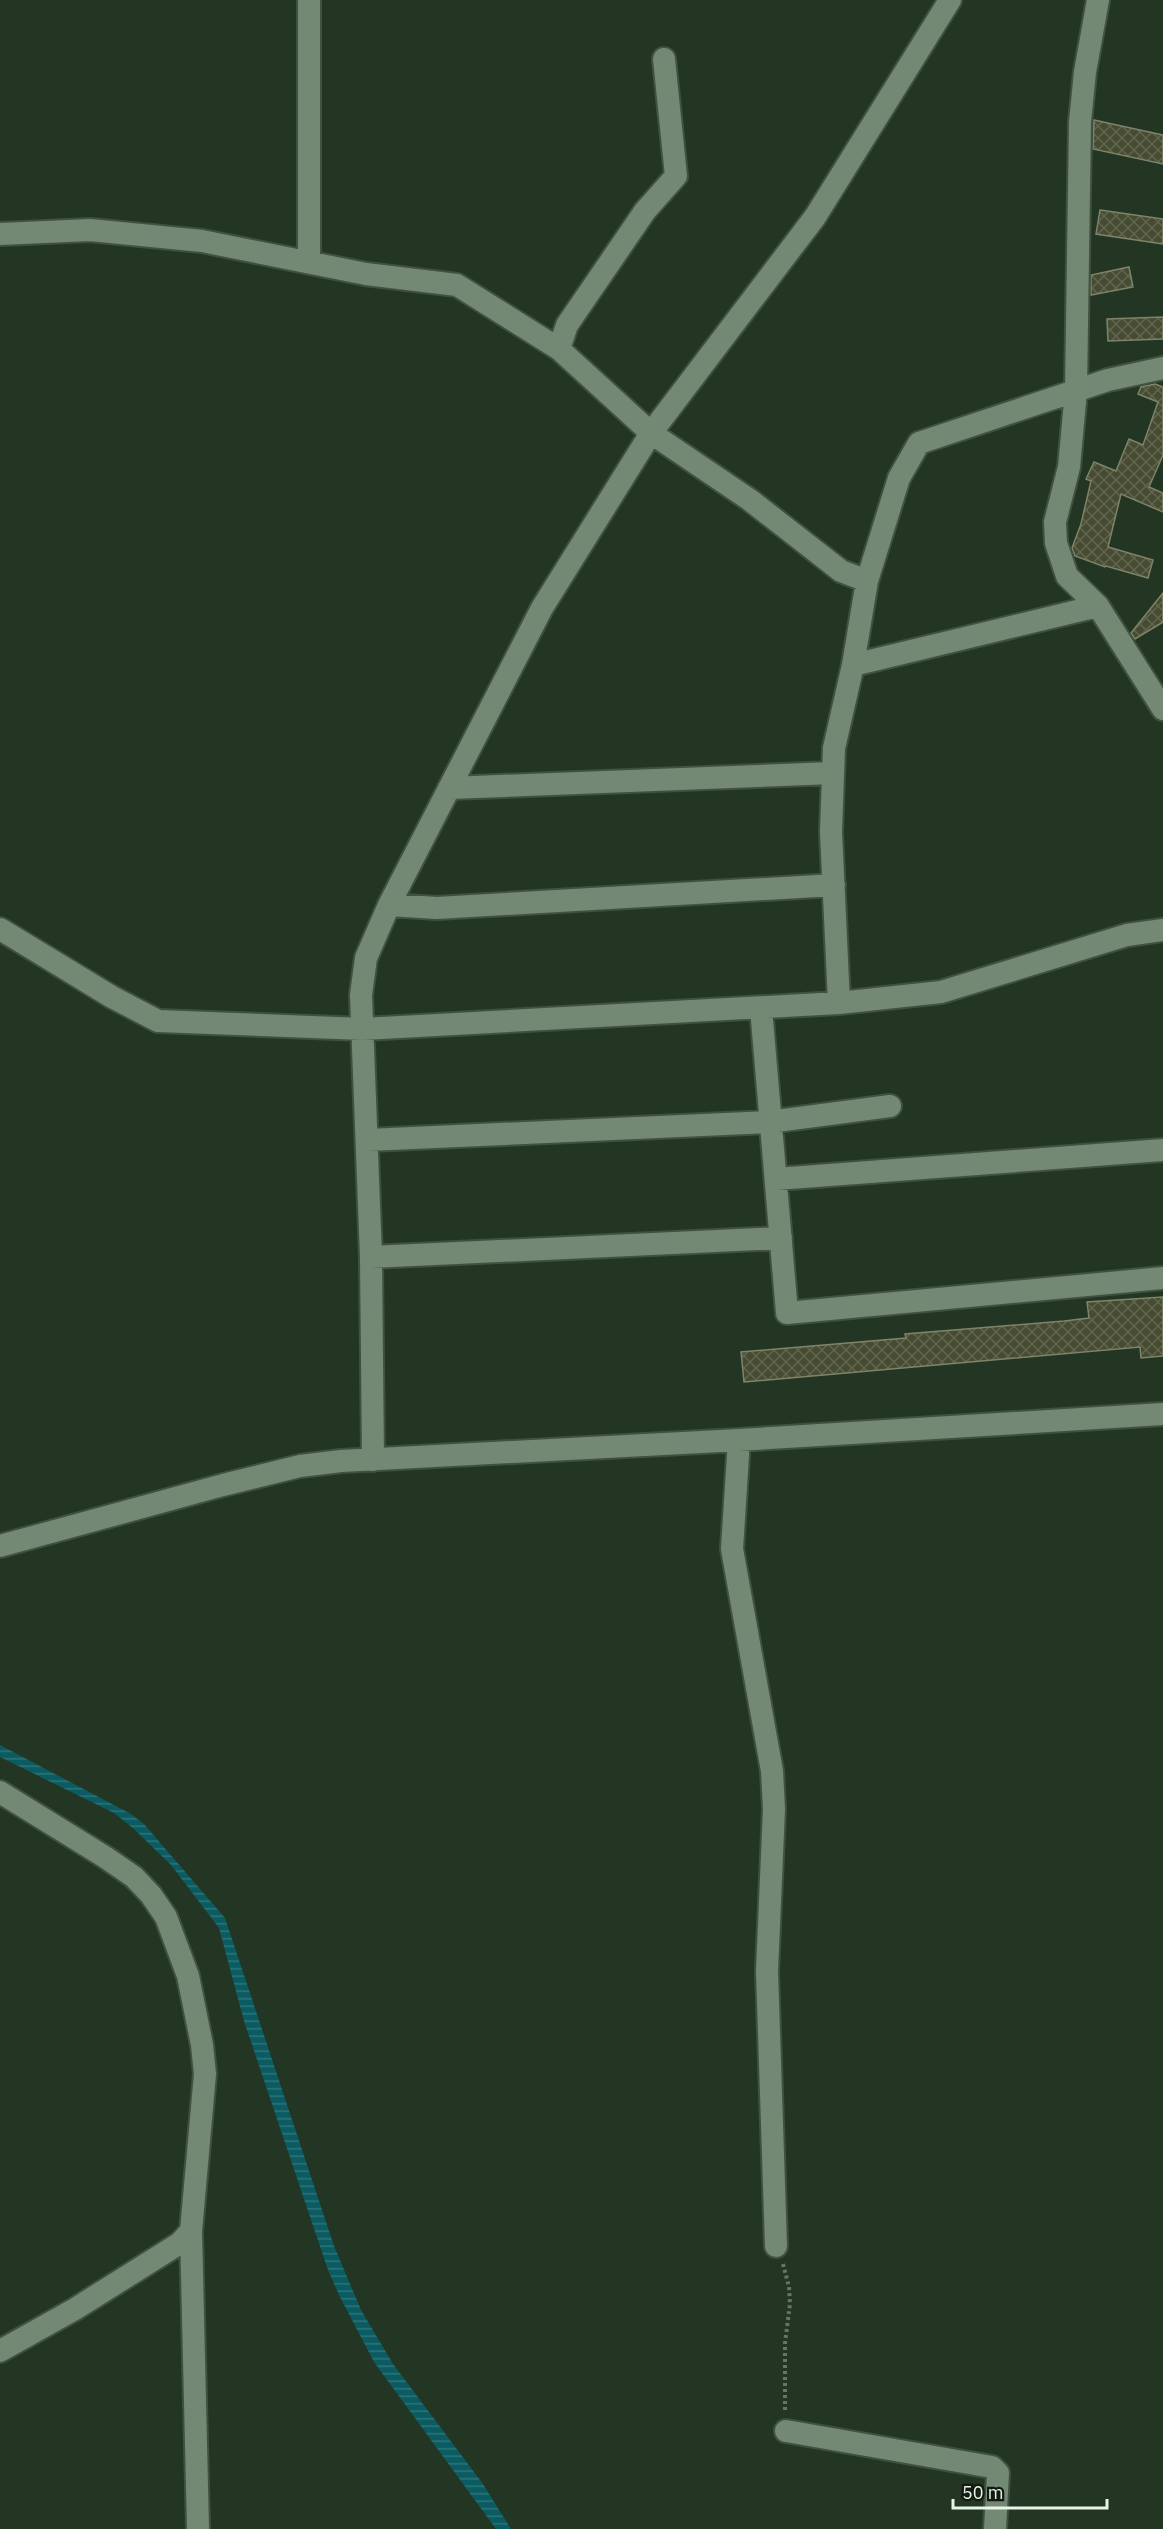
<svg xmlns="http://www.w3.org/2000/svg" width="1163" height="2529" viewBox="0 0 1163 2529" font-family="'IBM Plex Sans',sans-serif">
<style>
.water{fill:url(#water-rules)}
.building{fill:url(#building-cross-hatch);stroke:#7e8469;stroke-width:1.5}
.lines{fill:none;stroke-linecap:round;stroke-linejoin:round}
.minor-casing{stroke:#405141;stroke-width:26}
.path{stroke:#667566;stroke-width:4;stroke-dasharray:3 3;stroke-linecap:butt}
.minor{stroke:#738974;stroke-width:22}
</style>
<defs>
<pattern id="water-rules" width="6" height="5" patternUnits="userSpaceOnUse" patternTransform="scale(1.5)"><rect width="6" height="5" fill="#0b5c62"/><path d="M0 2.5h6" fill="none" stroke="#2f7478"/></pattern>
<pattern id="building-cross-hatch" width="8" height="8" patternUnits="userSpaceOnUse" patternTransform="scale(1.5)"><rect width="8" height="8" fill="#464b32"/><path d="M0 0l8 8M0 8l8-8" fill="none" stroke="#616650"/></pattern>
</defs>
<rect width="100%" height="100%" fill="#233523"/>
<!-- water -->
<path class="water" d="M0,1745L131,1814L144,1824L225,1918L334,2246L361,2310L393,2364L483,2484L511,2529H496L374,2362L339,2295L328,2270L244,2021L219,1928L171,1865L134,1829L114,1813L0,1757Z"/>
<!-- building -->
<path class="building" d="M1094,120L1163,135V164L1093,149Z
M1100,210L1163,219V244L1096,234Z
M1129,267L1133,287L1091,295V275Z
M1163,317V339L1108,341L1107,319Z
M1155,384L1163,387V455L1149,487L1163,493V512L1121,494L1108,547L1153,560L1148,578L1106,566L1105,567L1075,556L1072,548L1081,524L1091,481L1086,479L1094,462L1116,471L1129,439L1143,445L1158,402L1138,394L1141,387Z
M1163,593V622L1135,639L1131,633Z
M1163,1297V1356L1141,1358L1140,1347L744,1382L741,1352L906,1338L905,1334L1064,1321L1089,1318L1087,1302Z"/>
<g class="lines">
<!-- minor casing -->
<g class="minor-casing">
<path id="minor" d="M1098,0L1085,72L1080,122L1076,391L1069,467L1055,522L1056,543L1067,576L1098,606L1163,709
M0,234L90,230L202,241L366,274L457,285L559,349L651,433L750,500L841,571L867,581
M309,261V1
M559,349L567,325L645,211L676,176L664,59
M853,665L1098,606
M449,788L833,773
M389,905L437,908L834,885
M0,929L112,997L158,1021L363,1029L839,1003L941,992L1127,935L1163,930
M839,1003L831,832L834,748L853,665L867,581L899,478L919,443L1108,380L1163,368
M761,1008L787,1313L1163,1278
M368,1140L769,1122L890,1106
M776,1179L1163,1150
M371,1257L781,1238
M739,1440L732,1549L772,1771L774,1809L767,1971L776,2246
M373,1460L371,1257L361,995L366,958L389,905L542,608L651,433L815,217L950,0
M0,1546L223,1485L300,1466L341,1461L739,1440L1163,1414
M0,1792L105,1857L134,1877L151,1895L166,1917L188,1976L202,2045L205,2074L191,2231L198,2529
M0,2351L75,2309L180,2243L191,2231
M786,2431L992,2467L998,2473L995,2529"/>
</g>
<!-- path -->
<path class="path" d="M783,2264L789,2287L790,2304L785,2343V2411"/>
<!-- minor -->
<use href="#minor" class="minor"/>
</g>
<!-- scale -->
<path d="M953 2499v9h154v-9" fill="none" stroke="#e9f4e9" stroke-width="3"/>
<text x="962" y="2499" font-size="18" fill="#e9f4e9" stroke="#121a12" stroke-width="4.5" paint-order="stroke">50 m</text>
</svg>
